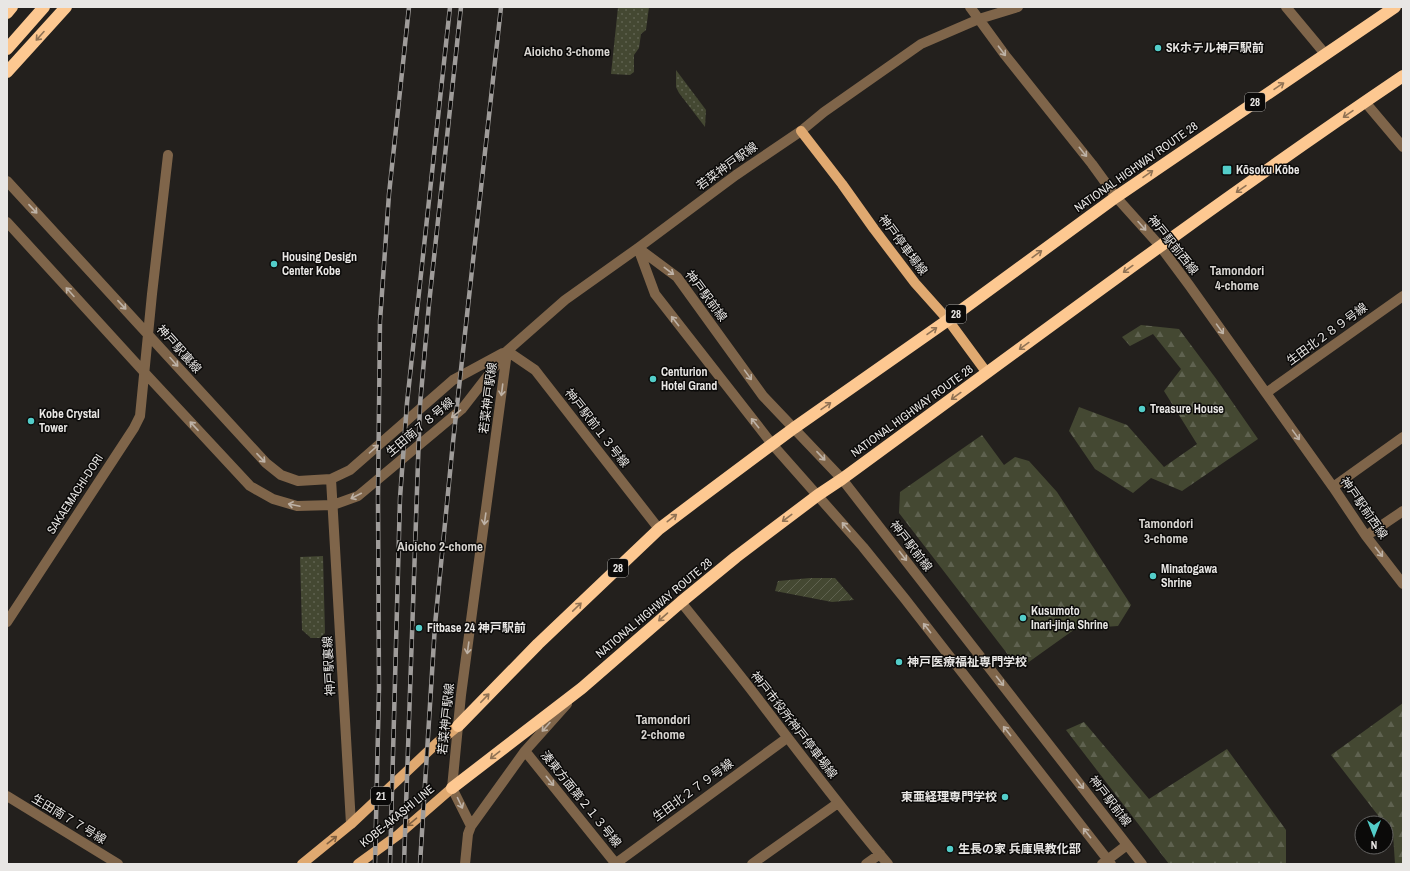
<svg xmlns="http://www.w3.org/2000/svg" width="1410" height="871" viewBox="0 0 1410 871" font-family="'Archivo Narrow','Noto Sans JP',sans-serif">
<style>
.grass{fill:url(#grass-dots)}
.forest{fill:url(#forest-firs)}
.garden{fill:url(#garden-furrows)}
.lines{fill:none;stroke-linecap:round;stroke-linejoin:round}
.minor{stroke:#7f654a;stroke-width:10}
.major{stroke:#e0a970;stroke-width:10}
.highway{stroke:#fdc891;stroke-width:12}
.rail-casing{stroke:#9f9c9a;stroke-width:4.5}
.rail{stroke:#0b0a09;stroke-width:3;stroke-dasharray:9;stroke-linecap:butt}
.oneway{stroke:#907254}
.oneway2{stroke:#beb2a6}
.oneway3{stroke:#806142}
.poi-dot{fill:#53cdc9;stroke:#0b0a09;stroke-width:1.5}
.labels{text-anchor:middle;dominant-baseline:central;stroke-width:3;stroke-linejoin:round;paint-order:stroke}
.shield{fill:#0b0a09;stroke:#a6a4a2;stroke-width:1}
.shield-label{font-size:11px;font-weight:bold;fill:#e8e6e4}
.poi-label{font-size:12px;font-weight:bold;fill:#e8e6e4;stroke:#0b0a09;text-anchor:start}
.street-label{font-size:12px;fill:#e8e6e4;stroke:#0b0a09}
.neighbourhood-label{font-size:13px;font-weight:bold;fill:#d8d5d1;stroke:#0b0a09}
</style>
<defs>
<pattern id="grass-dots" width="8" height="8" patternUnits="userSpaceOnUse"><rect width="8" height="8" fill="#444832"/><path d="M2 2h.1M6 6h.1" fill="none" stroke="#5f6250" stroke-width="1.8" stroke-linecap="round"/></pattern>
<pattern id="forest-firs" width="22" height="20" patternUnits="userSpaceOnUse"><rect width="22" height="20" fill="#444832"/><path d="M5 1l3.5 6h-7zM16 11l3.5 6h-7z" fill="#5f6250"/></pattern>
<pattern id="garden-furrows" width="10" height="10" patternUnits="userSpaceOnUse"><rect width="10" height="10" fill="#444832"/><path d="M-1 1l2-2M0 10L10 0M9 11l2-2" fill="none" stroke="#5f6250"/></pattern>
</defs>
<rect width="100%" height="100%" fill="#23201d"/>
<!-- grass -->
<path class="grass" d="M618,7H649L646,30L641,34L639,48L634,55V72L630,75L611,74Z
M676,70L706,110L705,127L679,93L676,87Z
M323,556L325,633L320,638H311L302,630L300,557Z"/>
<!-- forest -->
<path class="forest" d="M1141,325L1179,329L1217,380L1258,439L1182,491L1151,478L1133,493L1095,469L1069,431L1079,407L1127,425L1164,467L1197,444L1164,391L1181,369L1153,334L1130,346L1122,337Z
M982,435L1004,465L1015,457L1029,461L1057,492L1131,605L1118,626L1075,629L1019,669L899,513L900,492Z
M1403,703V864H1395L1393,834L1386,825V823H1384L1331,755Z
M1084,722L1149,799L1227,749L1286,830V864H1169L1066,730Z"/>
<!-- garden -->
<path class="garden" d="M810,578H835L854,600L832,602L775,591L778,581Z"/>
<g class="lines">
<!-- minor -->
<path class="minor" d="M970,7L1005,55L1092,164L1116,197L1160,246L1189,285L1333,487L1366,536L1403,584
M1286,7L1326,55
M1365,102L1403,147
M7,181L266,463L281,475L298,481L331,479L350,470L453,380L503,353
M7,222L144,372L250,486L273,499L297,506L333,505L358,496L462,409L507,351L565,300L638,248L736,175L801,131L824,112L921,44L979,19L1018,7
M638,248L677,277L763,396L842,479L1142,864
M638,248L655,294L772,444L863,547L905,599L1111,864
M507,351L535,370L659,529
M1266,393L1403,296
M331,479L351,824
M1333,487L1403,437
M1366,536L1403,511
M681,602C708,636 736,669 762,704C803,758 844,812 888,864
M7,622L134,428L140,416L152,294L168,155
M525,751L616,864
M7,796L118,864
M471,826L452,788L461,695L507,352
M465,864L468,834L471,826L525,751L567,704
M615,864L787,738
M752,864L838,803
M866,864L880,854
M1102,864L1127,845"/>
<!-- major -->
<path class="major" d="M801,131L842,184L874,229L915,283L948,320L987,373
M302,864L351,824L437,743L458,726
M358,864L398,835L452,788"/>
<!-- highway -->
<path class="highway" d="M7,13L12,7
M7,49L44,7
M7,72L66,7
M458,726L538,644L659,529L696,501L794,428L948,320L1116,197L1395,7
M452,788L582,688L681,602L736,557L818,495L842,479C1028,343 1212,205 1403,76"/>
<!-- rail casing -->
<g class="rail-casing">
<path id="rail" d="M375,864L379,688L378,497L380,321L389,194L409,7
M390,864L400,498L407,403L450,7
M404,864L420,405L429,304L461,7
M420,864L435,625L453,442L501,7"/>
</g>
<!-- rail -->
<use href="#rail" class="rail"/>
</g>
<!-- one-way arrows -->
<defs><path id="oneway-shaft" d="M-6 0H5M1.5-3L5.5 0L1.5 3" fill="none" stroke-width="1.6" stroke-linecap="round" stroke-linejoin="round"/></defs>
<g class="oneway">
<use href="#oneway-shaft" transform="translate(40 36) rotate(132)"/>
<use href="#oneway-shaft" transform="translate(1279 86) rotate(-34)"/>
<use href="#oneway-shaft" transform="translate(1348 114) rotate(145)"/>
<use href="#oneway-shaft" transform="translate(1148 174) rotate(-35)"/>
<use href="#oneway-shaft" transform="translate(1241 189) rotate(145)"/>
<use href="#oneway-shaft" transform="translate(1037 254) rotate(-36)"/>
<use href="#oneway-shaft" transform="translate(1128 269) rotate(144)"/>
<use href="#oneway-shaft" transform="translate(932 331) rotate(-35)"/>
<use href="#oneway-shaft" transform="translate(1024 346) rotate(144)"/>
<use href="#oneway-shaft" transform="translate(956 396) rotate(144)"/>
<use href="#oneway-shaft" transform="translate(826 406) rotate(-35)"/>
<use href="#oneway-shaft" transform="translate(672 518) rotate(-38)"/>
<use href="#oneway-shaft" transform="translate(787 518) rotate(143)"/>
<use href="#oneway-shaft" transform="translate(577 607) rotate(-44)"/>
<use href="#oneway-shaft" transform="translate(663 617) rotate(139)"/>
<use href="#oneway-shaft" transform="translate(485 698) rotate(-46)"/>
<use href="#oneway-shaft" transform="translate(495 755) rotate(142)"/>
</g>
<g class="oneway2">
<use href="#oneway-shaft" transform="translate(1002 51) rotate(53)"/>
<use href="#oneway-shaft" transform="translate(1083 152) rotate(51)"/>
<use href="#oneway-shaft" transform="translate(33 209) rotate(47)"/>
<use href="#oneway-shaft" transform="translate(1142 226) rotate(48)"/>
<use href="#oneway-shaft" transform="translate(669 271) rotate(37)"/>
<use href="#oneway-shaft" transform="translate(70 292) rotate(-132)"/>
<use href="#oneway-shaft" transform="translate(122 305) rotate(47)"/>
<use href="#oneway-shaft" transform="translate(675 321) rotate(-128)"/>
<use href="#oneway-shaft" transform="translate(1220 329) rotate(54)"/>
<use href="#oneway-shaft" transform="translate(174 362) rotate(48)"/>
<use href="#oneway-shaft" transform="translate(748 375) rotate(54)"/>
<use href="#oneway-shaft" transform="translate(502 390) rotate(97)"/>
<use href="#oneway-shaft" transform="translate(456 414) rotate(140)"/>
<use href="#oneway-shaft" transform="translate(755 423) rotate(-129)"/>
<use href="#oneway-shaft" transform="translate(194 426) rotate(-133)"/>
<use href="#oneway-shaft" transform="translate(1296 435) rotate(54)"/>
<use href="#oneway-shaft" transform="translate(374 449) rotate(-41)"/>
<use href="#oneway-shaft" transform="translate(821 456) rotate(47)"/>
<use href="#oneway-shaft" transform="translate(261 458) rotate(47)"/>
<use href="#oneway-shaft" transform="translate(356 496) rotate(153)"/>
<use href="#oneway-shaft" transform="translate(294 505) rotate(-168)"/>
<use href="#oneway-shaft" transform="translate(485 519) rotate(98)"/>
<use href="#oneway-shaft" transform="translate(846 527) rotate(-131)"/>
<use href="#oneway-shaft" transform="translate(1379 552) rotate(52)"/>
<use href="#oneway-shaft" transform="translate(903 556) rotate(52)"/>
<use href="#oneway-shaft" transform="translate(927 628) rotate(-128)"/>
<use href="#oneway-shaft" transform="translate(468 648) rotate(98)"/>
<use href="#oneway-shaft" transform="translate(1000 681) rotate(52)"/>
<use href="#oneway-shaft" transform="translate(546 727) rotate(132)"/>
<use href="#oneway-shaft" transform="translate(1007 731) rotate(-128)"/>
<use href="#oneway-shaft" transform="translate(550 781) rotate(51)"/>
<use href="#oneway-shaft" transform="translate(1080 784) rotate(52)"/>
<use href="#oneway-shaft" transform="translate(460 803) rotate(65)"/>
<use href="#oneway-shaft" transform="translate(1087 833) rotate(-128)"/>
</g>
<g class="oneway3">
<use href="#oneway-shaft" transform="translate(412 822) rotate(140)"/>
<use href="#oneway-shaft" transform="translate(332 840) rotate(-38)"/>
</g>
<!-- markers -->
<g class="poi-dot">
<circle cx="1158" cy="48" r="4"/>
<rect x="1222" y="165" width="10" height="10" rx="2"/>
<circle cx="274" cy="264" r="4"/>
<circle cx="653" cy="379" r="4"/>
<circle cx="1142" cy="409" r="4"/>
<circle cx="31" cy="421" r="4"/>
<circle cx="1153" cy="576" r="4"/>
<circle cx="1023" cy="618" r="4"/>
<circle cx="419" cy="628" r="4"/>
<circle cx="899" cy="662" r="4"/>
<circle cx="1005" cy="797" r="4"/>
<circle cx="950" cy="849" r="4"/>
</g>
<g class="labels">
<!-- shield labels -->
<g class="shield">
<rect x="1245" y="93" width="20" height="18" rx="3"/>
<rect x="946" y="305" width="20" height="18" rx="3"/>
<rect x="608" y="559" width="20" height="18" rx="3"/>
<rect x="371" y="787" width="20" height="18" rx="3"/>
</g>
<g class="shield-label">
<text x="1255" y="102">28</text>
<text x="956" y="314">28</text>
<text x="618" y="568">28</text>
<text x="381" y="796">21</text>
</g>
<!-- poi labels -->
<g class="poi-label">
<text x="1166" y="48">SKホテル神戸駅前</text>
<text x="1236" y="170">Kōsoku Kōbe</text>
<text x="282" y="257">Housing Design<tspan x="282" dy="14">Center Kobe</tspan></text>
<text x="661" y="372">Centurion<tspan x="661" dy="14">Hotel Grand</tspan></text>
<text x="1150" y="409">Treasure House</text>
<text x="39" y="414">Kobe Crystal<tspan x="39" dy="14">Tower</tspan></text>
<text x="1161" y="569">Minatogawa<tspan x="1161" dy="14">Shrine</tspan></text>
<text x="1031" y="611">Kusumoto<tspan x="1031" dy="14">Inari-jinja Shrine</tspan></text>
<text x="427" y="628">Fitbase 24 神戸駅前</text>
<text x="907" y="662">神戸医療福祉専門学校</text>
<text x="997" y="797" text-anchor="end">東亜経理専門学校</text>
<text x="958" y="849">生長の家 兵庫県教化部</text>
</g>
<!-- street labels -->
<g class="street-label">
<text transform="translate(727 166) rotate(-36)">若菜神戸駅線</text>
<text transform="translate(1136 167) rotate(-35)">NATIONAL HIGHWAY ROUTE 28</text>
<text transform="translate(903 245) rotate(53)">神戸停車場線</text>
<text transform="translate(1173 245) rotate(51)">神戸駅前西線</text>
<text transform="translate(706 296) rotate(53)">神戸駅前線</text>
<text transform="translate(1327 334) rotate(-36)">生田北２８９号線</text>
<text transform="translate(179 349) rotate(48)">神戸駅裏線</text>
<text transform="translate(488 398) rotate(-83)">若菜神戸駅線</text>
<text transform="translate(912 411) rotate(-36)">NATIONAL HIGHWAY ROUTE 28</text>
<text transform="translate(420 427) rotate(-40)">生田南７８号線</text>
<text transform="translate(597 428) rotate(52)">神戸駅前１３号線</text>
<text transform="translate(75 494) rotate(-57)">SAKAEMACHI-DORI</text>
<text transform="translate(1364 508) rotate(55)">神戸駅前西線</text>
<text transform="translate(911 546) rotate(52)">神戸駅前線</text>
<text transform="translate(654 608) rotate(-40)">NATIONAL HIGHWAY ROUTE 28</text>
<text transform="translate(329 666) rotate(-93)">神戸駅裏線</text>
<text transform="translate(446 719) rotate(-84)">若菜神戸駅線</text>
<text transform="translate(794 725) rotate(52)">神戸市役所神戸停車場線</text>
<text transform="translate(693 790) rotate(-36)">生田北２７９号線</text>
<text transform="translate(581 799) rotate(51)">湊東方面第２１３号線</text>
<text transform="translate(1110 801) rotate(52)">神戸駅前線</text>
<text transform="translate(397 816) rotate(-39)">KOBE-AKASHI LINE</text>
<text transform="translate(69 819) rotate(31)">生田南７７号線</text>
</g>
<!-- neighbourhood labels -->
<g class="neighbourhood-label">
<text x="567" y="51">Aioicho 3-chome</text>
<text x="1237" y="270">Tamondori<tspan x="1237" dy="15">4-chome</tspan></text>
<text x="1166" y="523">Tamondori<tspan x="1166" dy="15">3-chome</tspan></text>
<text x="440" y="546">Aioicho 2-chome</text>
<text x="663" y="719">Tamondori<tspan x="663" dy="15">2-chome</tspan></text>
</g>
</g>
<!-- border -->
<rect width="1410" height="871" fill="none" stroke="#e8e6e4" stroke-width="16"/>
<!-- north arrow -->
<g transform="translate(1374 835) rotate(180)"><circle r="19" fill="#0b0a09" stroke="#636261"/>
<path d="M0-3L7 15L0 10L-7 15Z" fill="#53cdc9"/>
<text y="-6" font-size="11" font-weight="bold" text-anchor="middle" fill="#e8e6e4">N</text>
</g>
</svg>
